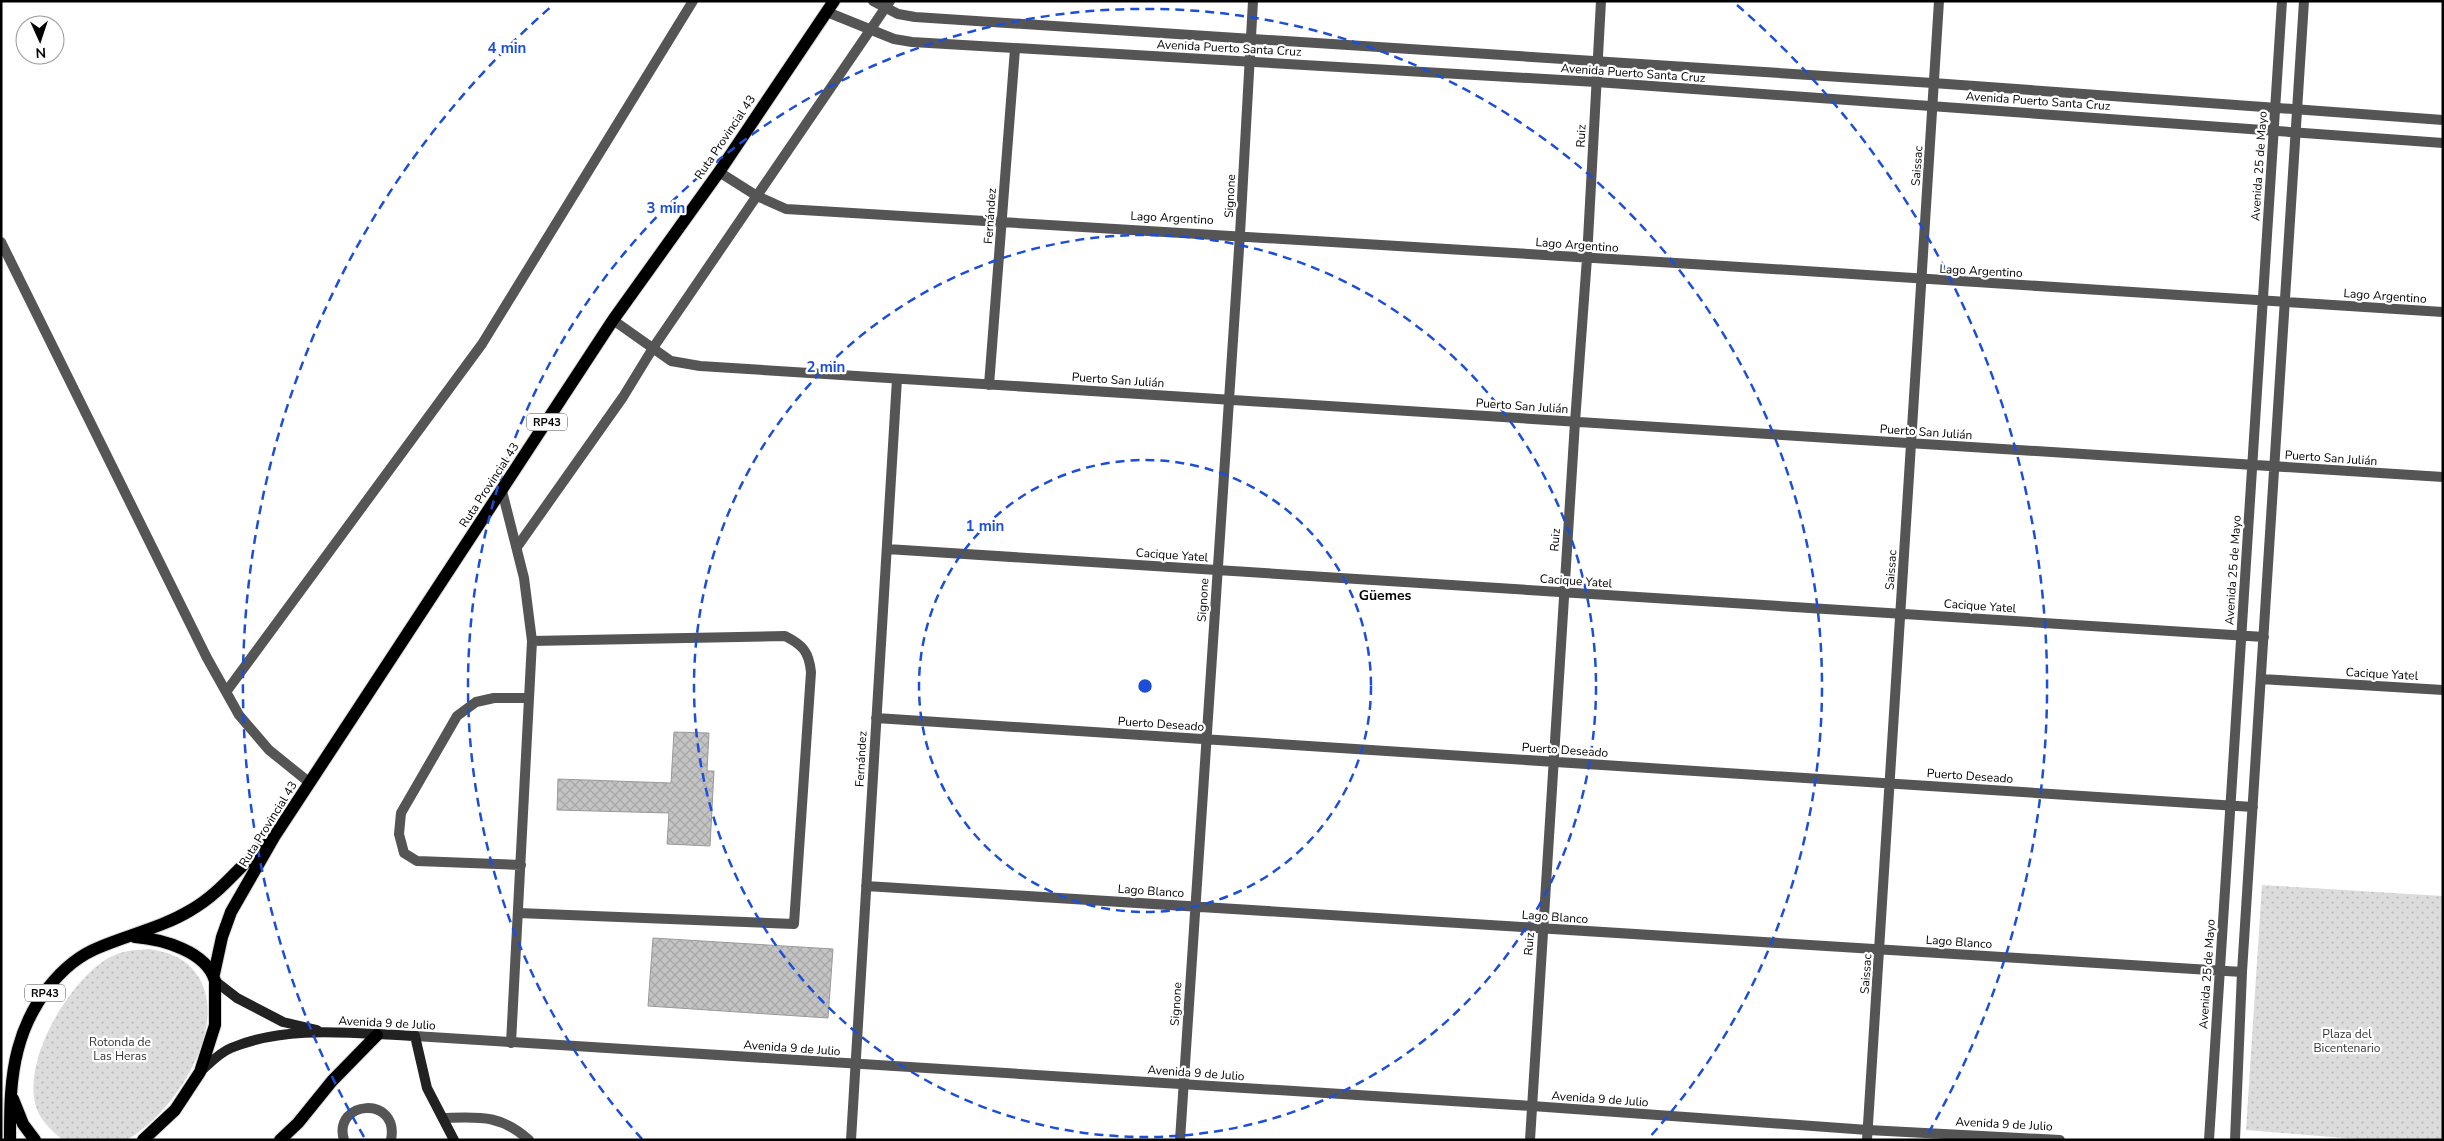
<svg xmlns="http://www.w3.org/2000/svg" width="2444" height="1141" viewBox="0 0 2444 1141" font-family="'Nunito Sans',sans-serif">
<style>
.park{fill:url(#park-dots)}
.building{fill:url(#building-cross-hatch);stroke:#999}
.lines{fill:none;stroke-linecap:round;stroke-linejoin:round}
.primary-casing{stroke:#dbdbdb;stroke-width:14}
.service{stroke:#555;stroke-width:10}
.minor{stroke:#555;stroke-width:10}
.tertiary{stroke:#555;stroke-width:10}
.secondary{stroke:#222;stroke-width:10}
.primary{stroke:#000;stroke-width:12}
.ring{fill:none;stroke:#1d4ed8;stroke-width:2.5;stroke-dasharray:9 6}
.labels{text-anchor:middle;dominant-baseline:central;stroke-width:4.5;stroke-linejoin:round;paint-order:stroke}
.shield{fill:#fff;stroke:#4c4c4c;stroke-width:1}
.shield-label{font-size:11px;font-weight:bold;fill:#000}
.street-label{font-size:12px;fill:#000;stroke:#fff}
.park-label{font-size:12px;fill:#333;stroke:#fff}
.neighbourhood-label{font-size:14px;font-weight:bold;fill:#000;stroke:#fff}
.centre{fill:#1d4ed8;stroke:#fff;stroke-width:2.5}
.ring-label{font-size:15px;text-anchor:middle;font-weight:bold;fill:#1d4ed8;stroke:#fff;stroke-width:4.5;stroke-linejoin:round;paint-order:stroke}
</style>
<defs>
<pattern id="park-dots" width="8" height="8" patternUnits="userSpaceOnUse" patternTransform="scale(1.25)"><rect width="8" height="8" fill="#dcdcdc"/><path d="M2 2h.1M6 6h.1" fill="none" stroke="#bbb" stroke-width="1.8" stroke-linecap="round"/></pattern>
<pattern id="building-cross-hatch" width="8" height="8" patternUnits="userSpaceOnUse" patternTransform="scale(1.25)"><rect width="8" height="8" fill="#c4c4c4"/><path d="M0 0l8 8M0 8l8-8" fill="none" stroke="#a7a7a7"/></pattern>
</defs>
<rect width="100%" height="100%" fill="#fff"/>
<!-- park -->
<path class="park" d="M2262,885L2443,896V1140H2369L2246,1130Z
M149,949C161,951 175,954 185,962C243,1008 177,1114 126,1140H63C54,1133 43,1123 38,1112C18,1066 67,985 105,960C119,951 133,950 149,949Z"/>
<!-- building -->
<path class="building" d="M674,732L709,733L707,771H714L710,846L667,844L669,813L557,810L558,779L671,783Z
M653,938L833,949L828,1018L648,1006Z"/>
<g class="lines">
<!-- primary casing -->
<g class="primary-casing">
<path id="primary" d="M135,937C161,939 207,951 215,981V1025L200,1072L175,1110L143,1140
M214,974L222,937L231,912L274,837L613,320L719,172L834,1
M13,1099L23,1124L35,1140
M10,1140C10,1109 10,1079 18,1049C29,1007 59,963 100,947C131,934 163,927 191,910C221,893 239,866 265,845
M280,1140L298,1123L332,1081L377,1035"/>
</g>
<!-- service -->
<path class="service" d="M1,242L207,658L239,715L269,750L310,783
M502,491L524,578L532,641L511,1043
M226,692L482,344L693,1
M521,865L417,861L404,853L399,834L401,813L457,716L476,702L494,698H529
M518,913L794,924L811,672C809,652 803,645 785,636L532,641"/>
<!-- minor -->
<path class="minor" d="M719,172L757,196L786,209C1338,241 1891,276 2443,312
M613,320L671,361L700,366L2443,477
M989,385L1015,49
M517,547L623,397L653,348L890,1
M887,549L2264,637
M2261,679L2443,690
M876,718L2253,807
M866,886L2242,972
M443,1118C479,1117 500,1114 529,1140
M344,1140C332,1100 400,1095 391,1140
M851,1140L897,379
M1180,1140L1240,234L1253,1
M1530,1140L1575,422L1587,258L1601,1
M1867,1140L1939,1
M2209,1140L2282,1
M2235,1140L2242,972L2304,1"/>
<!-- tertiary -->
<path class="tertiary" d="M873,1L898,14L915,17L1933,83L2443,120
M827,12L894,39L912,42L1596,82L2443,143
M415,1036L1532,1106L1868,1130L2060,1140"/>
<!-- secondary -->
<path class="secondary" d="M215,981L237,998L283,1022L317,1030
M201,1071C210,1063 219,1053 231,1048C288,1024 356,1034 415,1036L427,1088L454,1140"/>
<!-- primary -->
<use href="#primary" class="primary"/>
</g>
<!-- distance rings -->
<g class="ring">
<circle cx="1145" cy="686" r="226"/>
<circle cx="1145" cy="686" r="451"/>
<path d="M642 1139A677 677 0 1 1 1648 1139"/>
<path d="M364 1137A902 902 0 0 1 553 5M1737 5A902 902 0 0 1 1926 1137"/>
</g>
<g class="labels">
<!-- shield labels -->
<g class="shield">
<rect x="527" y="413.5" width="40" height="17" rx="4"/>
<rect x="25" y="984.5" width="40" height="17" rx="4"/>
</g>
<g class="shield-label">
<text x="547" y="422">RP43</text>
<text x="45" y="993">RP43</text>
</g>
<!-- street labels -->
<g class="street-label">
<text transform="translate(1229 48) rotate(3)">Avenida Puerto Santa Cruz</text>
<text transform="translate(1633 73) rotate(4)">Avenida Puerto Santa Cruz</text>
<text transform="translate(2038 101) rotate(4)">Avenida Puerto Santa Cruz</text>
<text transform="translate(1581 136) rotate(-87)">Ruiz</text>
<text transform="translate(725 137) rotate(-56)">Ruta Provincial 43</text>
<text transform="translate(1917 166) rotate(-86)">Saissac</text>
<text transform="translate(2259 166) rotate(-86)">Avenida 25 de Mayo</text>
<text transform="translate(1230 196) rotate(-87)">Signone</text>
<text transform="translate(990 216) rotate(-86)">Fernández</text>
<text transform="translate(1172 218) rotate(3)">Lago Argentino</text>
<text transform="translate(1577 245) rotate(4)">Lago Argentino</text>
<text transform="translate(1981 271) rotate(3)">Lago Argentino</text>
<text transform="translate(2385 296) rotate(4)">Lago Argentino</text>
<text transform="translate(1118 380) rotate(4)">Puerto San Julián</text>
<text transform="translate(1522 406) rotate(4)">Puerto San Julián</text>
<text transform="translate(1926 432) rotate(4)">Puerto San Julián</text>
<text transform="translate(2331 458) rotate(4)">Puerto San Julián</text>
<text transform="translate(489 485) rotate(-57)">Ruta Provincial 43</text>
<text transform="translate(1555 540) rotate(-86)">Ruiz</text>
<text transform="translate(1172 555) rotate(4)">Cacique Yatel</text>
<text transform="translate(1891 570) rotate(-86)">Saissac</text>
<text transform="translate(2233 570) rotate(-86)">Avenida 25 de Mayo</text>
<text transform="translate(1576 581) rotate(4)">Cacique Yatel</text>
<text transform="translate(1203 600) rotate(-86)">Signone</text>
<text transform="translate(1980 606) rotate(4)">Cacique Yatel</text>
<text transform="translate(2382 674) rotate(3)">Cacique Yatel</text>
<text transform="translate(1161 724) rotate(4)">Puerto Deseado</text>
<text transform="translate(1565 750) rotate(4)">Puerto Deseado</text>
<text transform="translate(861 759) rotate(-87)">Fernández</text>
<text transform="translate(1970 776) rotate(4)">Puerto Deseado</text>
<text transform="translate(268 824) rotate(-58)">Ruta Provincial 43</text>
<text transform="translate(1151 891) rotate(4)">Lago Blanco</text>
<text transform="translate(1555 917) rotate(4)">Lago Blanco</text>
<text transform="translate(1959 942) rotate(4)">Lago Blanco</text>
<text transform="translate(1529 944) rotate(-86)">Ruiz</text>
<text transform="translate(1866 974) rotate(-86)">Saissac</text>
<text transform="translate(2207 974) rotate(-86)">Avenida 25 de Mayo</text>
<text transform="translate(1176 1004) rotate(-86)">Signone</text>
<text transform="translate(387 1023) rotate(3)">Avenida 9 de Julio</text>
<text transform="translate(792 1048) rotate(4)">Avenida 9 de Julio</text>
<text transform="translate(1196 1073) rotate(4)">Avenida 9 de Julio</text>
<text transform="translate(1600 1099) rotate(4)">Avenida 9 de Julio</text>
<text transform="translate(2004 1124) rotate(3)">Avenida 9 de Julio</text>
</g>
<!-- park labels -->
<g class="park-label">
<text x="2347" y="1034">Plaza del<tspan x="2347" dy="14">Bicentenario</tspan></text>
<text x="120" y="1042">Rotonda de<tspan x="120" dy="14">Las Heras</tspan></text>
</g>
<!-- neighbourhood labels -->
<g class="neighbourhood-label">
<text x="1385" y="595">Güemes</text>
</g>
</g>
<circle cx="1145" cy="686" r="8" class="centre"/>
<g class="ring-label">
<text x="507" y="53">4 min</text>
<text x="666" y="213">3 min</text>
<text x="826" y="372">2 min</text>
<text x="985" y="531">1 min</text>
</g>
<!-- border -->
<rect width="2444" height="1141" fill="none" stroke="#000000" stroke-width="5"/>
<!-- north arrow -->
<g transform="translate(40 40) rotate(177)"><circle r="24" fill="#ffffff" stroke="#999999"/>
<path d="M0-4L9 19L0 12L-9 19Z" fill="#000000"/>
<text y="-8" font-size="14" font-weight="bold" text-anchor="middle" fill="#000000">N</text>
</g>
</svg>
